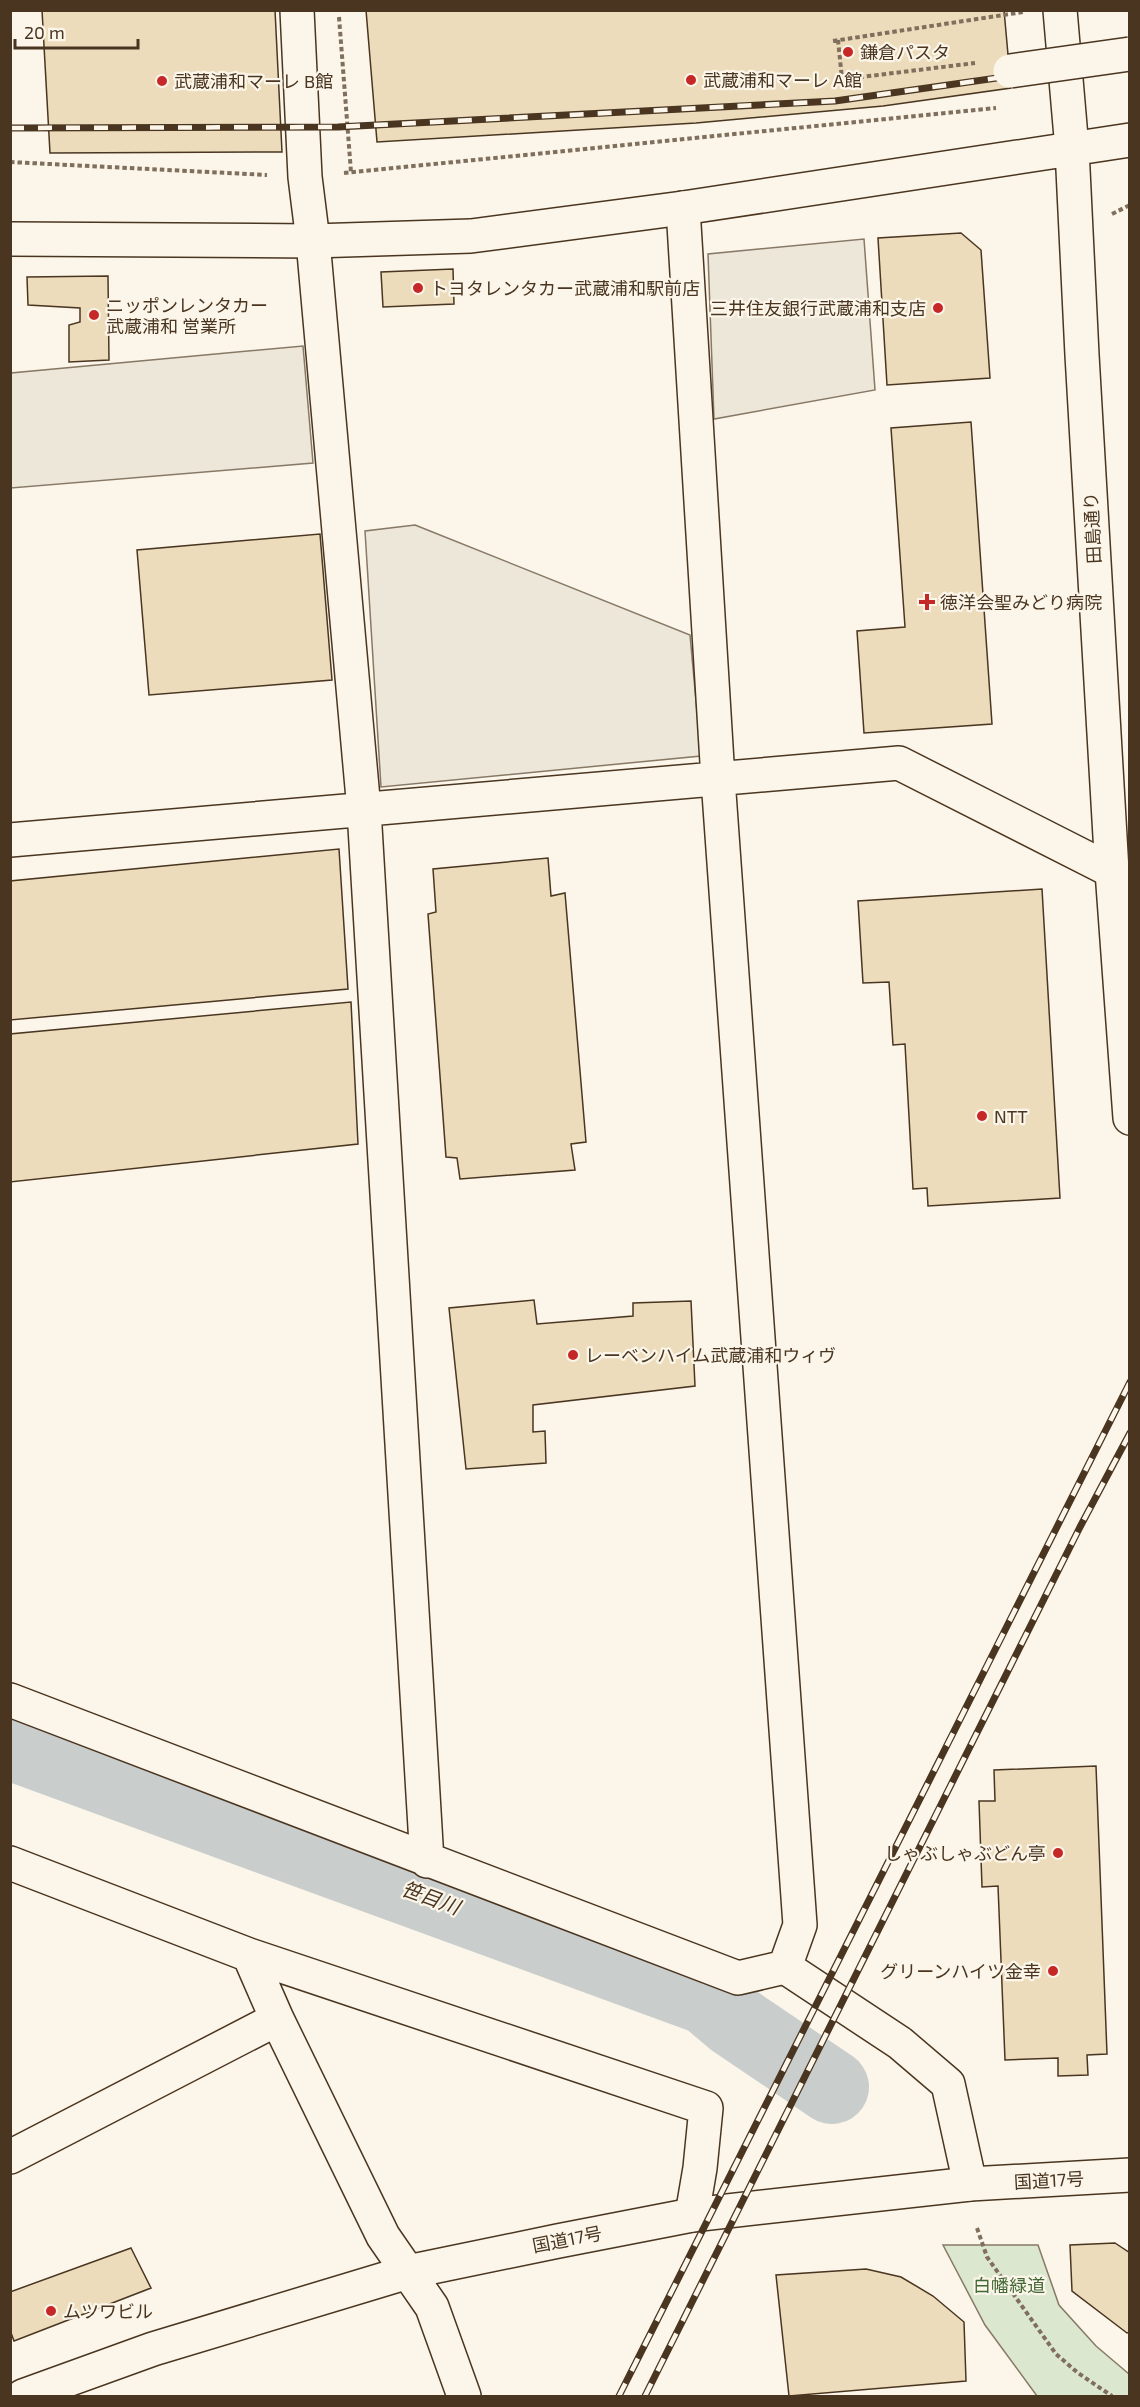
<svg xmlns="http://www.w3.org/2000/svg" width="1140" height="2407" viewBox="0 0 1140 2407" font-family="'Exo 2','Noto Sans JP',sans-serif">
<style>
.green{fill:#dce7d0;stroke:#887966;stroke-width:1.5}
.parking{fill:#ede7d9;stroke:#887966;stroke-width:1.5}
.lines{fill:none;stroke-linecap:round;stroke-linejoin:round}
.river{stroke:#c9cecd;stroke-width:74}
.building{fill:#ecdcbc;stroke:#4a3520;stroke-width:1.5}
.street-casing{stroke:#4a3520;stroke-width:36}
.secondary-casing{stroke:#4a3520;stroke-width:36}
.highway-casing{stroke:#4a3520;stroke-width:36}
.path{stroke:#7f6f5c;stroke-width:4;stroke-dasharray:4.5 3;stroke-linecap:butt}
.street{stroke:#fbf6e9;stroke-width:33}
.secondary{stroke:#fbf6e9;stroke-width:33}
.highway{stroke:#fbf6e9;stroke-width:33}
.rail-casing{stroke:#4a3520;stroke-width:7}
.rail{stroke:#fbf6e9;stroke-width:4.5;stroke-dasharray:14;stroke-linecap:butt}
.street-bridge-casing{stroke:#4a3520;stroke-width:36;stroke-linecap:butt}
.path-bridge{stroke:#7f6f5c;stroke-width:4;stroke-dasharray:4.5 3;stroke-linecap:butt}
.street-bridge{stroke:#fbf6e9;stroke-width:33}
.poi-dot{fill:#c62828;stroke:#fbf6e9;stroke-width:2}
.labels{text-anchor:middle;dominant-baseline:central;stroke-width:4.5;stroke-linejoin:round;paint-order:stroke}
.poi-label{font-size:18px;fill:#4a3520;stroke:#fbf6e9;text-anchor:start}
.street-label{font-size:18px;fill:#4a3520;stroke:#fbf6e9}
.park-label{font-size:18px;fill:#436837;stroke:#fbf6e9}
.water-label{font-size:20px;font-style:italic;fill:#4a3520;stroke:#fbf6e9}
</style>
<rect width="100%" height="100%" fill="#fbf6e9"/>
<!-- green -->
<path class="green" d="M943,2245H1038L1059,2305L1096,2346L1129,2374V2396H1037L985,2325Z"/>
<!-- parking -->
<path class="parking" d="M864,239L875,390L714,419L708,254Z
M303,346L313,463L11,488V373Z
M415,525L690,635L701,756L381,787L365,531Z"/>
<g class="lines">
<!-- river -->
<path class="river" d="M10,1743L707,1998L733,2020L832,2087"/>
</g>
<!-- building -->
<path class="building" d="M42,10H275L282,152L50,153Z
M366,10H1004L1011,88L883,106L696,123L377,142Z
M961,233L981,250L990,378L887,385L878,238Z
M453,269L454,304L383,307L381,272Z
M108,276L109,360L69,362V325L80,322V308L28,305L27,277Z
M971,422L992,724L864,733L857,631L905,627L891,428Z
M320,534L332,680L149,695L137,550Z
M339,849L348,989L10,1020V881Z
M548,858L551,896L565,893L586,1142L571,1144L575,1170L460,1179L457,1158L446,1157L428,914L436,912L433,869Z
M1042,889L1060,1198L928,1206L927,1188L913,1189L905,1044L893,1045L889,982L863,983L858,901Z
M351,1002L358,1144L10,1182V1034Z
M534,1300L537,1324L633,1316V1303L691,1301L695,1386L533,1405V1432L545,1431L546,1463L466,1469L449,1308Z
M1096,1766L1107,2054L1087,2055L1088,2075L1058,2076V2058L1005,2060L998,1886L982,1887L979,1801H995L994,1770Z
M1115,2243L1130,2253V2332L1127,2333L1072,2291L1070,2245Z
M131,2248L151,2288L14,2341L10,2330V2292Z
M866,2269L901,2277L933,2296L964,2322L966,2381L789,2396L776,2275Z"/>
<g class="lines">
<!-- street casing -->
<g class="street-casing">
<path id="street" d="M297,10L305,177L313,241L364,810L427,1861
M683,208L718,779L800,1925L785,1967L900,2043L948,2084L970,2184
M10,840L899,763L1112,871
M10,1700L738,1978L785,1967
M10,1863L249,1955L706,2108L700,2168L692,2215
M249,1955L277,2019L383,2236L432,2307L464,2396
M10,2157L277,2019"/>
</g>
<!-- secondary casing -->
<g class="secondary-casing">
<path id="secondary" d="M1060,10L1072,149L1082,355L1112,871L1130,1118
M10,239L313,241L471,236L683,208L1130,140"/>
</g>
<!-- highway casing -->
<g class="highway-casing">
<path id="highway" d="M23,2396L153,2349L408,2272L558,2241L692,2215L970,2184L1130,2175"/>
</g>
<!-- path -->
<path class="path" d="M339,17L351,172
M838,40L842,79
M833,41L1023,12
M10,162L267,175
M344,173L996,108
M1112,214L1130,205
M977,2228L987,2257L1056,2354L1078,2373L1112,2396"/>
<!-- street -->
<use href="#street" class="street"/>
<!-- secondary -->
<use href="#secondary" class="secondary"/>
<!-- highway -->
<use href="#highway" class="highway"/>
<!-- rail casing -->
<g class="rail-casing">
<path id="rail" d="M10,128L338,127L835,101L1130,59
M619,2396L1130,1382
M645,2396L1080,1527L1130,1433"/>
</g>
<!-- rail -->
<use href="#rail" class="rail"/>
<!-- street-bridge casing -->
<g class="street-bridge-casing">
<path id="street-bridge" d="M1010,71L1130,54"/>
</g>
<!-- path-bridge -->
<path class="path-bridge" d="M837,80L975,63"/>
<!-- street-bridge -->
<use href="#street-bridge" class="street-bridge"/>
</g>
<!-- markers -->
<g class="poi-dot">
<circle cx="848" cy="52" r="6"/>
<circle cx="691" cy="80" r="6"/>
<circle cx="162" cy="81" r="6"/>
<circle cx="418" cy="288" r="6"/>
<circle cx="938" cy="308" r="6"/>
<circle cx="94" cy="315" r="6"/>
<path d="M924 593h6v6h6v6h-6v6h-6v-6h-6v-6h6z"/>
<circle cx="982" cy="1116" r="6"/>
<circle cx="573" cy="1355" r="6"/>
<circle cx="1058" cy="1853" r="6"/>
<circle cx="1053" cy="1971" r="6"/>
<circle cx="51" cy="2311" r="6"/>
</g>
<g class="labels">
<!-- poi labels -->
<g class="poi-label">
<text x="860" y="52">鎌倉パスタ</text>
<text x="703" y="80">武蔵浦和マーレ A館</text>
<text x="174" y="81">武蔵浦和マーレ B館</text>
<text x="430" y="288">トヨタレンタカー武蔵浦和駅前店</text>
<text x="106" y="305">ニッポンレンタカー<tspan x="106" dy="21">武蔵浦和 営業所</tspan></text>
<text x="926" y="308" text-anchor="end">三井住友銀行武蔵浦和支店</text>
<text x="940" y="602">徳洋会聖みどり病院</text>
<text x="994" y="1116">NTT</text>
<text x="585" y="1355">レーベンハイム武蔵浦和ウィヴ</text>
<text x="1046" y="1853" text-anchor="end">しゃぶしゃぶどん亭</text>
<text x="1041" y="1971" text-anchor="end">グリーンハイツ金幸</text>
<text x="63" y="2311">ムツワビル</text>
</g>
<!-- street labels -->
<g class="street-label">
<text transform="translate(1092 528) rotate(-93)">田島通り</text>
<text transform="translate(1049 2180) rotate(-3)">国道17号</text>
<text transform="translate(567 2239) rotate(-11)">国道17号</text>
</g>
<!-- park labels -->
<g class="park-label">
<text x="1009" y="2285">白幡緑道</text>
</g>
<!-- water labels -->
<g class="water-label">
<text transform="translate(431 1897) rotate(20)">笹目川</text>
</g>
</g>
<!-- border -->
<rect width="1140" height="2407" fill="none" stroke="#4a3520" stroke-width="24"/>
<!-- scale -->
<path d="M15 39v9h123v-9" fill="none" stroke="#4a3520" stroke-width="3"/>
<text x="24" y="39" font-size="18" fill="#4a3520" stroke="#fbf6e9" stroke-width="4.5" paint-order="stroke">20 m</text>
</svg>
